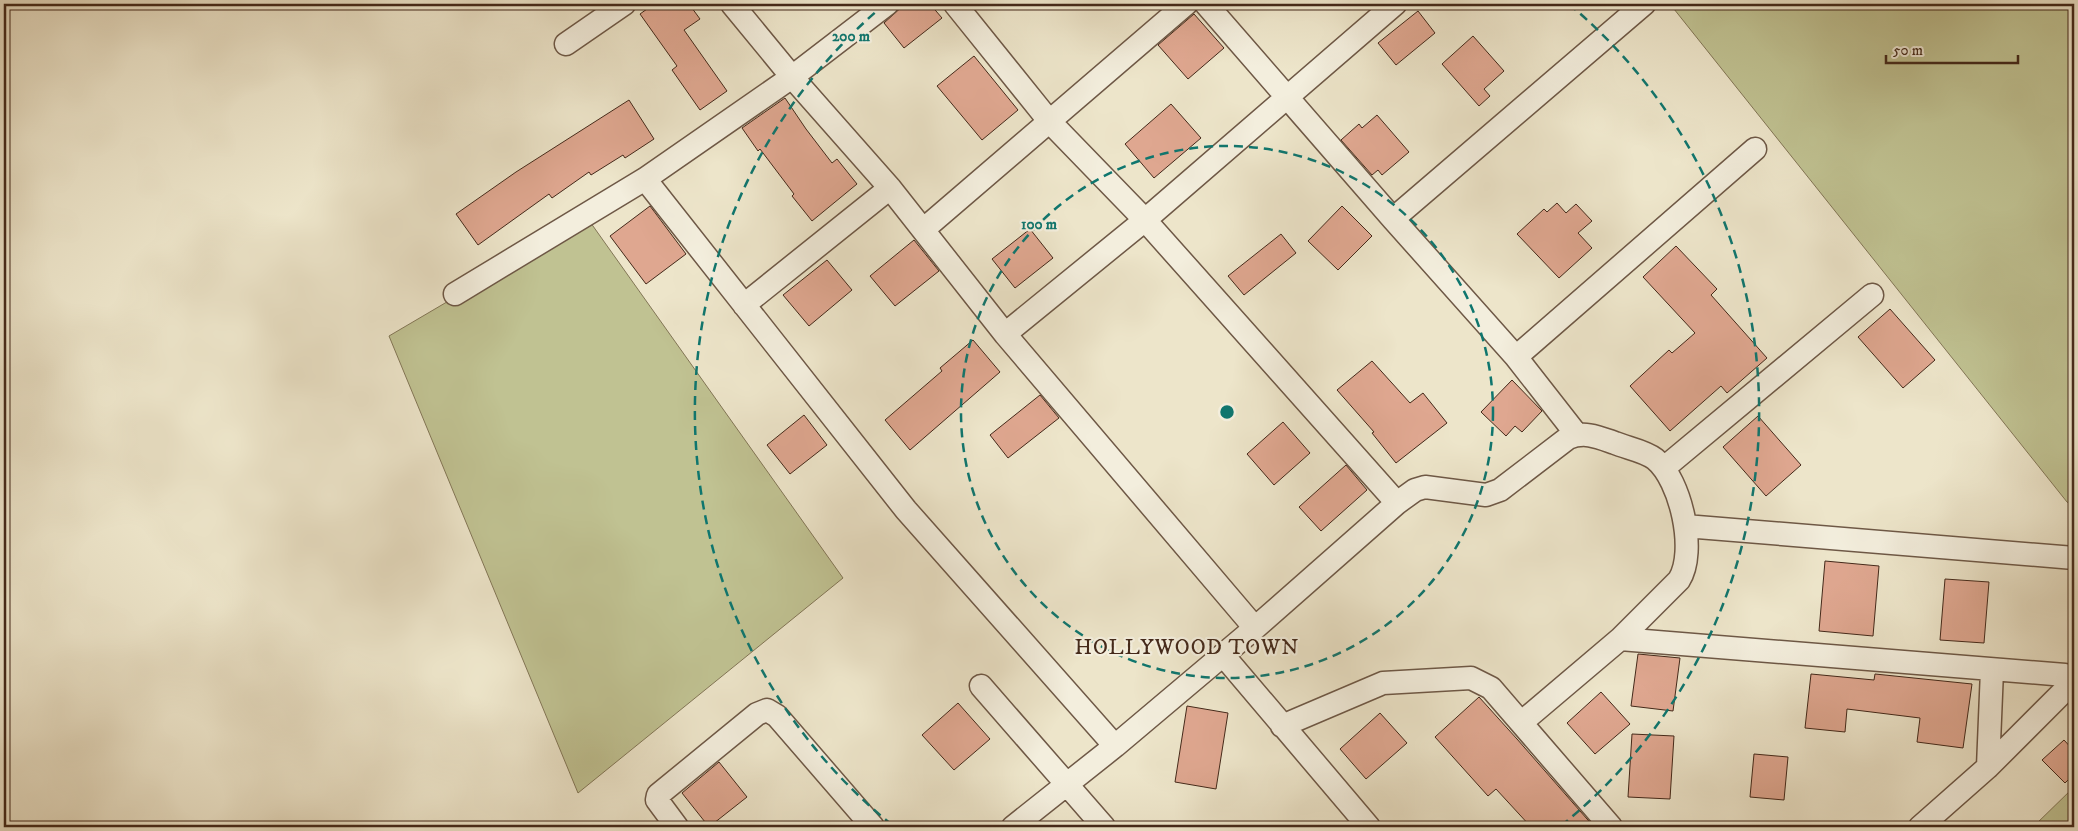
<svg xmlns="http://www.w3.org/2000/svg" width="2078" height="831" viewBox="0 0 2078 831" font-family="'IM FELL DW Pica',serif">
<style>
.green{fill:#c0c292;stroke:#827656}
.building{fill:#dfa790;stroke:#44291a}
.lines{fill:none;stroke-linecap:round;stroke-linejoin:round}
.minor-casing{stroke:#6e5846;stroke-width:25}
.minor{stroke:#f3eedd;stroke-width:22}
.ring{fill:none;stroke:#0f766e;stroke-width:2.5;stroke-dasharray:9 6}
.labels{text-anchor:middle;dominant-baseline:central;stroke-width:4.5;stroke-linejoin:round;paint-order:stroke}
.neighbourhood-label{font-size:21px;letter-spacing:1px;fill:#44291a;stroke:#f3eedd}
.centre{fill:#0f766e;stroke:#f3eedd;stroke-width:2.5}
.ring-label{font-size:15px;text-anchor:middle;font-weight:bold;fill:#0f766e;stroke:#f3eedd;stroke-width:4.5;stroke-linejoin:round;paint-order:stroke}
</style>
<rect width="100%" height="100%" fill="#ede5ca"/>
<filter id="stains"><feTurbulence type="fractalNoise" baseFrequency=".004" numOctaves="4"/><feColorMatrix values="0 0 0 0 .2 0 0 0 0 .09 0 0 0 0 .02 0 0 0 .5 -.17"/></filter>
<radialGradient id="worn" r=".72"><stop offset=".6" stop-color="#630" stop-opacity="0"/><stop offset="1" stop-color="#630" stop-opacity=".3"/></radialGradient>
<!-- green -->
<path class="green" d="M1670,4H2074V507L2067,502Z
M588,219L843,578L578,793L389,336Z
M2074,787V827H2033Z"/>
<!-- building -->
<path class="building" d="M654,4H689L700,19L684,30L727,91L700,110L672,70L677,66L640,14Z
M905,4H930L942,18L904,48L884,23Z
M1418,11L1435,33L1396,65L1378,43Z
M1194,14L1224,48L1188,79L1158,45Z
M1473,36L1504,71L1484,89L1490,96L1479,106L1442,64Z
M974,56L1018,110L982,140L937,86Z
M785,98L806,129L832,163L837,159L857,184L812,221L792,196L794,194L760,149L758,151L742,128Z
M629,100L654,139L625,158L623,155L591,175L589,172L552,198L549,194L478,245L456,214L516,172Z
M1171,104L1201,138L1154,178L1125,144Z
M1377,115L1409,152L1382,175L1378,170L1372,175L1341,140L1359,124L1362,128Z
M1557,203L1566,213L1576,204L1592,221L1578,233L1592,248L1559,278L1517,234L1544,209L1547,212Z
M650,206L686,254L646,284L610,236Z
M1342,206L1372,236L1338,270L1308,241Z
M1030,229L1053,258L1015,288L992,259Z
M1281,234L1296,253L1244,295L1228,276Z
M914,240L939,271L895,306L870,276Z
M1676,246L1717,289L1711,295L1767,358L1727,393L1721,386L1670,431L1630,386L1669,350L1672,353L1695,333L1643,277Z
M827,260L852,290L809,326L783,295Z
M1890,309L1935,360L1903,388L1858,337Z
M973,340L1000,372L910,450L885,420L942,371L940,368Z
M1372,361L1410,403L1423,393L1447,423L1396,463L1372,433L1374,432L1337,390Z
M1512,380L1542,411L1522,432L1515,426L1506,436L1481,412Z
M1040,395L1059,418L1008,458L990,435Z
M804,415L827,445L790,474L767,445Z
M1758,416L1801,465L1766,496L1723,447Z
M1283,422L1310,453L1274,485L1247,454Z
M1346,465L1367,490L1321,531L1299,507Z
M1825,561L1879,566L1873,636L1819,631Z
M1945,579L1989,582L1984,643L1940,640Z
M1638,654L1680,658L1673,711L1631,706Z
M1811,674L1874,680L1875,674L1972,684L1963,748L1917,742L1920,718L1847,709L1845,732L1805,728Z
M1601,692L1630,724L1595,754L1567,723Z
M1479,697L1517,739L1594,827H1531L1496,789L1488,796L1435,737Z
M958,703L990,739L954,770L922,735Z
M1187,706L1228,713L1216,789L1175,782Z
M1380,713L1407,743L1366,779L1340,749Z
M1632,734L1674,736L1670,799L1628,797Z
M2064,740L2074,751V774L2065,783L2042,760Z
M1754,754L1788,757L1784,800L1750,797Z
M719,762L747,797L709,827L682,793Z"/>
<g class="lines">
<!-- minor casing -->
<g class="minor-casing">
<path id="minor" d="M732,4L792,77L890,188L1005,334L1255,628
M955,4L1050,122L1145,220L1397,503
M1206,4L1393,219L1516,357L1577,435
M566,44L624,4
M645,179L906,510L1115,746
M1393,219L1644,4
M924,229L1186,4
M455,294L645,179L792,77L887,4
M744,305L890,188
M1005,334L1145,220L1395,4
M1516,357L1755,149
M1664,468L1872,295
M1685,526L2074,558
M1620,639L2065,675L2068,683L2066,689L1988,767L1920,827
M1223,655L1369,827
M981,686L1104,827
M1282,726L1383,683L1471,678L1491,688L1611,827
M1988,767L1992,670
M677,827L657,800L658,795L757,714L767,710L777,716L873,827
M1013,827L1115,746L1255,628L1397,503L1415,490L1425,487L1486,495L1500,490L1568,438C1585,431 1598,437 1615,443C1627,448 1645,451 1655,459C1681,480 1697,552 1679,580L1620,639L1522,722"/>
</g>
<!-- minor -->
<use href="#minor" class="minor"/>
</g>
<!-- distance rings -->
<g class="ring">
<circle cx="1227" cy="412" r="266"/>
<path d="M892 825A532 532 0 0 1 885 4M1569 4A532 532 0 0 1 1562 825"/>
</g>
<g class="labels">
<!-- neighbourhood labels -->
<g class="neighbourhood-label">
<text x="1187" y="648">HOLLYWOOD TOWN</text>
</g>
</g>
<circle cx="1227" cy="412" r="8" class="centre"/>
<g class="ring-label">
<text x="851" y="41">200 m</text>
<text x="1039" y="229">100 m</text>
</g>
<!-- margin -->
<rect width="2078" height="831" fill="none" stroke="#ede5ca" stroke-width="20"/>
<rect x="5" y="5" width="2068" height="821" fill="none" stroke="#44291a" stroke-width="2.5"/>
<rect x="10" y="10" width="2058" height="811" fill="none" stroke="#44291a"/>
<!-- scale -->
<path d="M1886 55v8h132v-8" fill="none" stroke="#44291a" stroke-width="2.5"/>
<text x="1893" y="55" font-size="15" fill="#44291a" stroke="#f3eedd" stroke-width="4" paint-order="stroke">50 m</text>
<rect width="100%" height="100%" filter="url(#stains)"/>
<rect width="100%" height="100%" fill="url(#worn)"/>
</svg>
